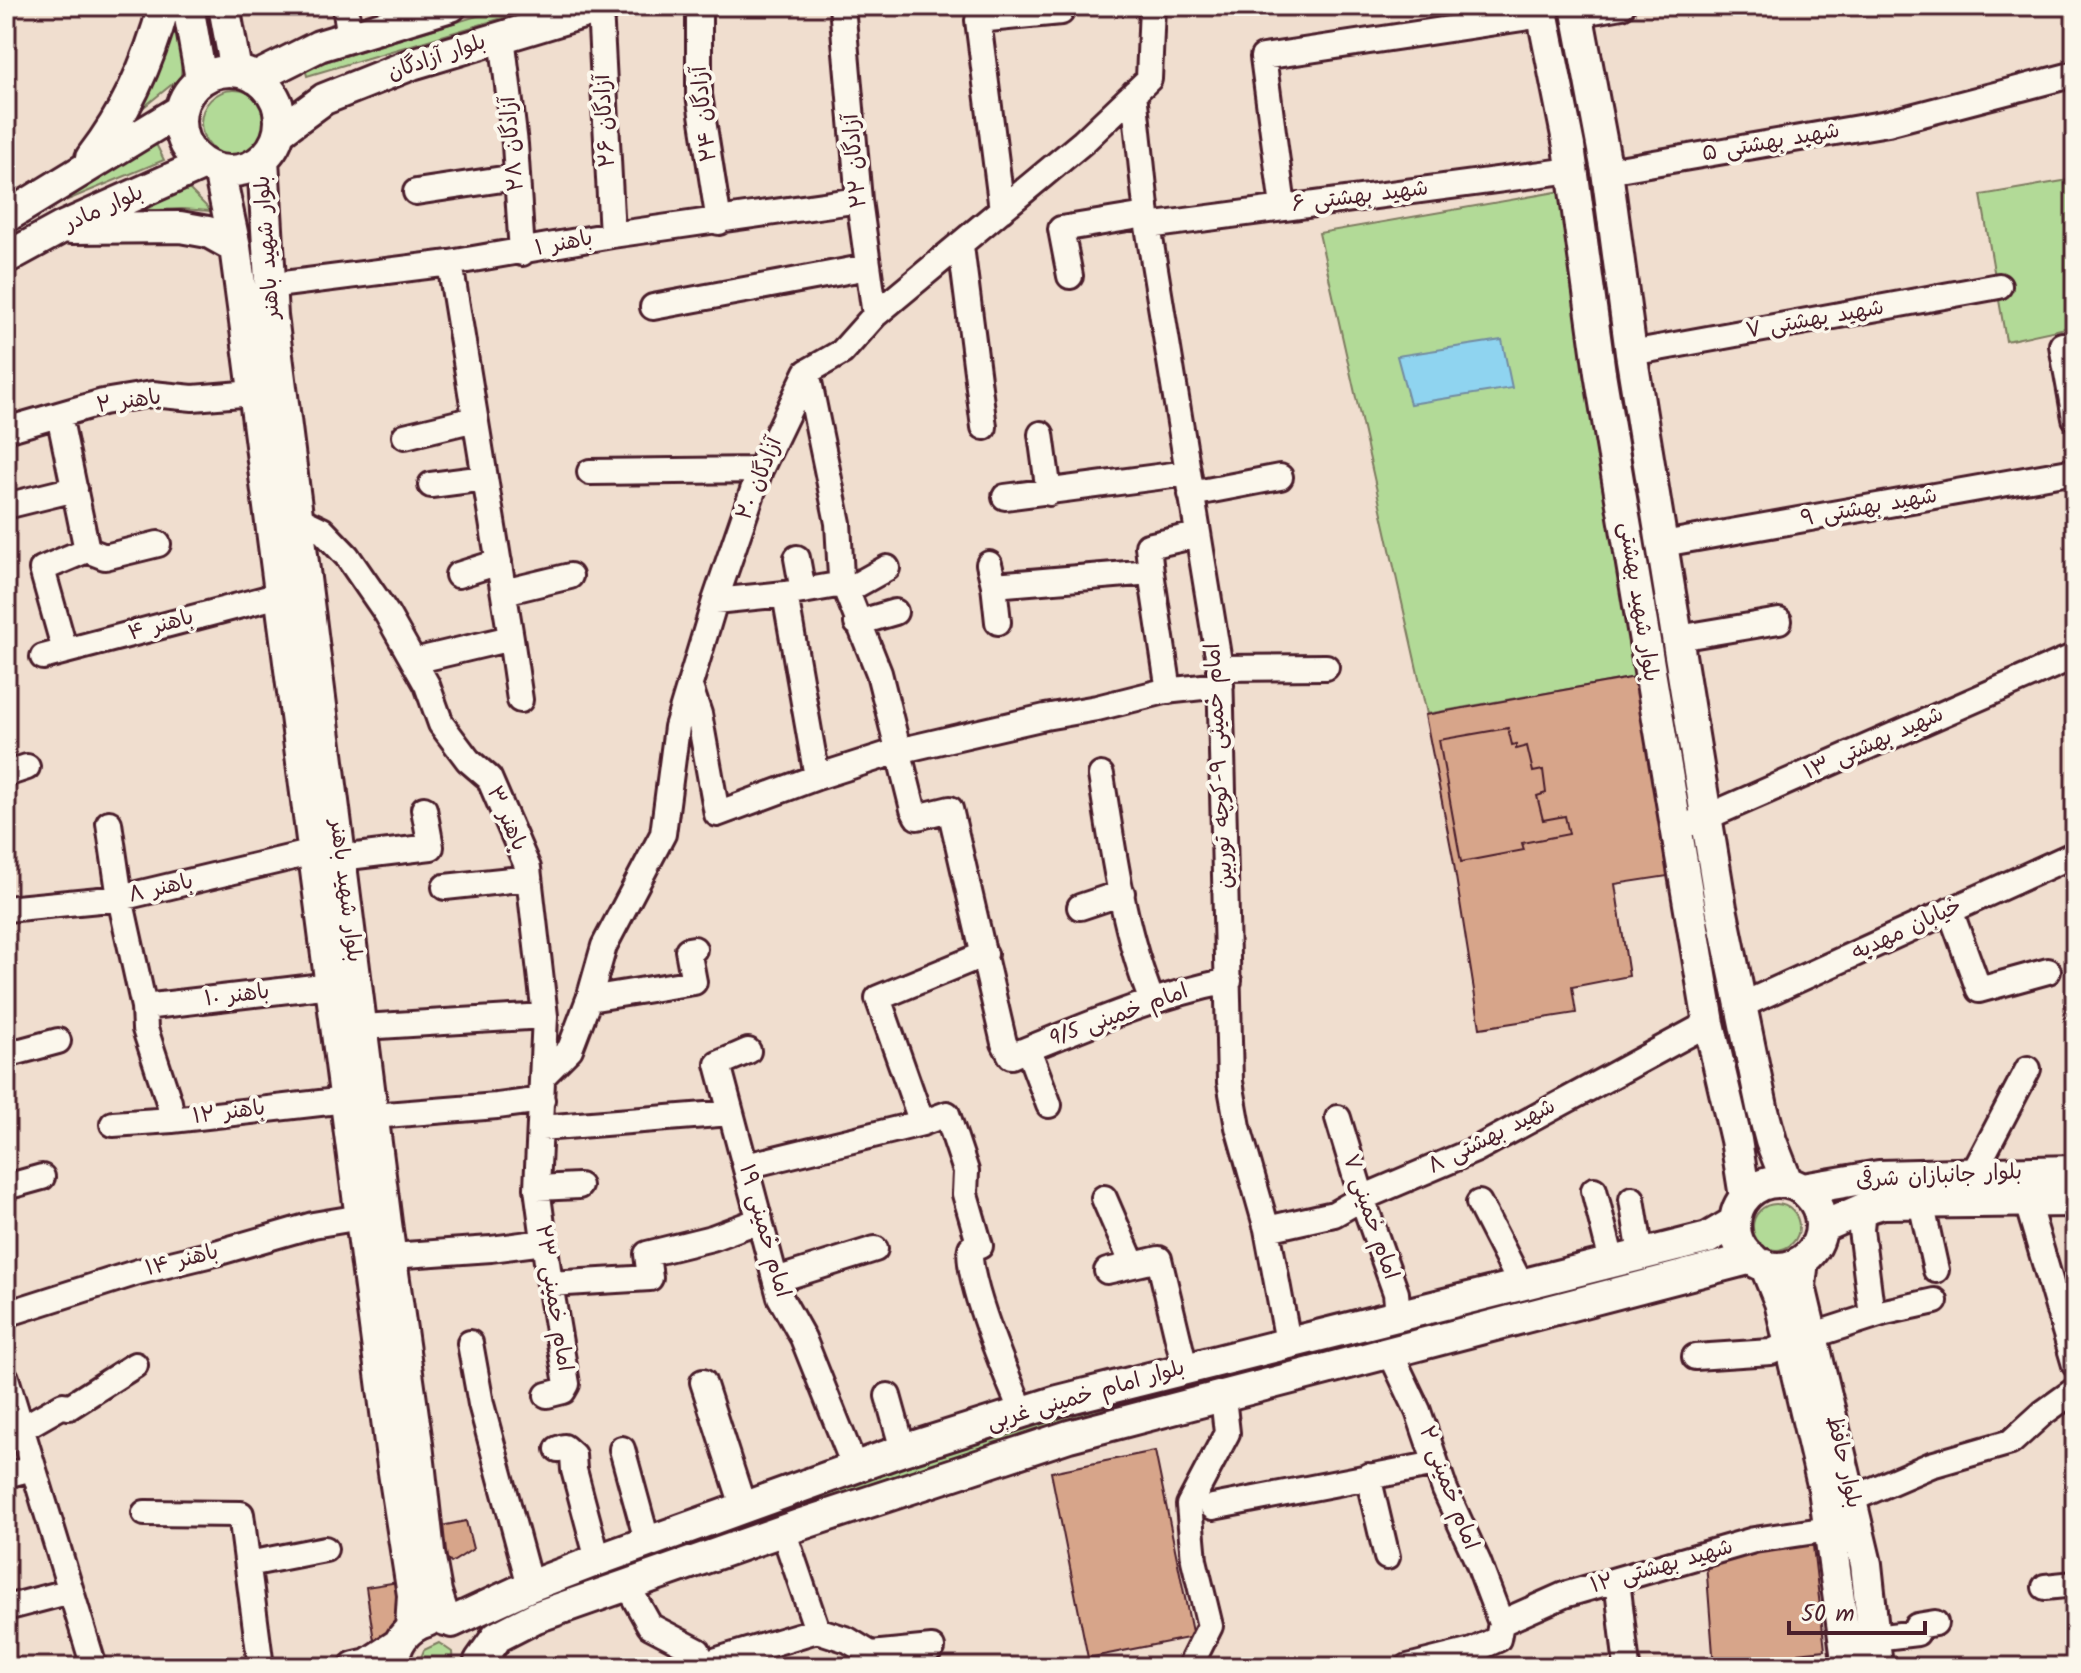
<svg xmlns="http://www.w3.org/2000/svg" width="2081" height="1673" viewBox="0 0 2081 1673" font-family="Kalam,'Playpen Sans Arabic',sans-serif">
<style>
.green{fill:#b2da97;stroke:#7e7c61;stroke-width:2}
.water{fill:#8fd4f0;stroke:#738ca1;stroke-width:2}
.building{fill:#d7a58a;stroke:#4a1f2b;stroke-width:2}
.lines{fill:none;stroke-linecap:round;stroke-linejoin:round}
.minor-casing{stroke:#4a1f2b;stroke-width:30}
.major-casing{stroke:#4a1f2b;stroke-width:36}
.minor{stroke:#fbf7ec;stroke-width:24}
.major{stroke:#fbf7ec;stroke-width:30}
.labels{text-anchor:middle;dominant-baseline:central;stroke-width:8;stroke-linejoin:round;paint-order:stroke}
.street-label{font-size:22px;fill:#4a1f2b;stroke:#fbf7ec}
</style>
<rect width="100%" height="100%" fill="#f0decf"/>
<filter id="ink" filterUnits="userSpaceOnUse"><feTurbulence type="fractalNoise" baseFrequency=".0125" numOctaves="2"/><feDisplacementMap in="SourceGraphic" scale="16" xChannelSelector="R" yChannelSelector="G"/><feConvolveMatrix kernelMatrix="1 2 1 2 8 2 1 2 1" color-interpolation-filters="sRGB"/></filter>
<g filter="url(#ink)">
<!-- green -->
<path class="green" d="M510,6H543L307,76L305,68Z
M173,12L182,55L181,77L134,115L159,70Z
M201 123a33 33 0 1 1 66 0a33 33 0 1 1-66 0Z
M153,138L164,160L41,211L6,233V223Z
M2075,179V326L2006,341L1981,195Z
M184,184L211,211L182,209L107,212Z
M1562,191L1636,677L1427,714L1319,233Z
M1753 1227a23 23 0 1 1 46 0a23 23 0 1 1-46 0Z
M1725,1241L1731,1255L1235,1377L1293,1352Z
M1163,1385L1117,1408L806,1511L497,1625L494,1611L1008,1424Z
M439,1643L452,1652L453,1667H422L420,1660L424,1650Z"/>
<!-- water -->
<path class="water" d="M1502,340L1512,388L1410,404L1397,356Z"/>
<!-- building -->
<path class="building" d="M1636,677L1668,876L1615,884L1629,976L1572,987L1576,1013L1480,1028L1453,858L1425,715Z
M1508,728L1512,745L1516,744V749L1527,746L1533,772L1543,770L1546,793L1537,796L1543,820L1565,816L1569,834L1522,843L1524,850L1461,862L1439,740Z
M1155,1451L1193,1637L1088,1658L1051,1472Z
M466,1521L473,1549L451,1563L440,1550L436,1527Z
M1794,1541L1813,1546L1825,1650L1798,1653L1799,1667H1714L1706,1562Z
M405,1581L402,1614L383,1638L374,1641L366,1587Z"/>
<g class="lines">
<!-- minor casing -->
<g class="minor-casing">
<path id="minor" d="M345,6L350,37
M699,6V95L719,222
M842,6L859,200L875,315
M600,8L612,235
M1577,14L1622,6
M502,36L515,144L522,253
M1134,93L1148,226L1220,668L1230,1082L1238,1127L1267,1229L1288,1342
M1607,171L1888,123L2075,74
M416,192L516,177
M1283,207L1263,57L1543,15
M1002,210L978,20L1061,12
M1148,226L1572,170
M961,246L984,427
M1070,276L1061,229L1146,215
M268,286L450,263L612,235L859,200
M653,307L868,267
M2062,345L2075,418
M1631,353L1999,286
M807,372L838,523L841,577L879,673L913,809L917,817L950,809L1004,1043L1011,1056C1083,1027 1153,996 1229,981
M59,415L87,550L42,569L65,651
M6,430L103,402L152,394L193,398L254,393
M1041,434L1049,493
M405,436L475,419
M590,472L760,470
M431,485L485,478
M1191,494L1280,477
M1005,497L1188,473
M10,505L75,489
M297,518L322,530L347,556L387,614L427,685L441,724L468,760L489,778L528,868L545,1016L537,1188L550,1284L567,1384L563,1391L547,1395
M1663,544L2075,471
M87,550L105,557L158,544
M797,558L803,591
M989,564L994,585L1151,572L1169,691
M1151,572L1148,546L1197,535
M458,575L499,562
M994,585L998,622
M846,591L887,568
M504,592L570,576
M715,601L785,594
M857,623L895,612
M511,638L520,700
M1678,638L1779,621
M43,657L280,595
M414,661L511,638L450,263
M1220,668L1326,667
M690,687L699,714L717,814L817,777L898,751L1045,717L1097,708L1165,691L1221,685
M6,774L27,767
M1101,775C1113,850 1123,930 1152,1001
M817,777L785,594L843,584
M109,823L120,898L144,1007L145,1029L169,1102L172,1120
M1693,823L2075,656
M340,858L431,847L424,809
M445,887L529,878
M1080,907L1122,893
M6,909L120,898L314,852
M1950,910L1979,990L2048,971
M985,954L878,998L922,1123L947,1114L966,1171L965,1194L980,1246L971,1248C963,1274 1010,1384 1022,1412
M589,999L694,982L688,950L694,949
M1740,1006L2075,854
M144,1007L331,985
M362,1027L545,1016
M1028,1049L1049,1105
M748,1051L718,1064L780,1297L803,1338L855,1468
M6,1055L58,1041
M544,1075L570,1049L589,999L604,946L663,834L677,727L715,601L760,470L807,372L842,352L875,315L1083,142L1149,79L1152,6
M373,1116L497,1106L542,1100
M1338,1118L1362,1198L1396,1293L1398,1316
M113,1124L172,1120L346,1100
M541,1128L731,1113
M746,1166L922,1123
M1973,1174L2028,1069
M6,1187L42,1177
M537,1188L579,1186
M1594,1190L1612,1262
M1104,1198L1133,1265
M1632,1199L1641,1255
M1921,1202L1936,1270
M2027,1202L2075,1365
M1479,1203L1521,1285
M1863,1209L1861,1230L1872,1316
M1267,1229L1334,1214L1362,1198L1475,1150L1709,1023
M391,1256L491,1249L544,1242
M1107,1271L1159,1259L1185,1368
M776,1280L875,1249
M550,1284L650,1278L647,1254L712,1238L760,1220
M6,1314L138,1272L216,1253L313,1225L361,1217
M1811,1336L1885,1312L1935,1301
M470,1343L481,1404L530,1586
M1391,1354L1418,1411L1445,1490L1478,1562L1501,1623
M1695,1357L1771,1352L1789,1344
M6,1378L94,1667
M703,1382L744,1509
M888,1396L903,1450
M21,1429L63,1405L69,1407L135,1365
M558,1449L564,1447L573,1455L574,1470L598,1560
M622,1449L648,1544
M6,1475L33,1468
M1368,1476L1387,1557
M1852,1499L1931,1465L2011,1442L2043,1413L2075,1390
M1213,1507L1436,1464
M145,1513L241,1514L261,1667
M783,1530L817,1630
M248,1564L325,1549
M1617,1580L1627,1667
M627,1585L650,1626L698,1651L701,1667
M2045,1587L2075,1584
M6,1608L71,1591
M1501,1623L1564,1595L1754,1540L1829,1529
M1874,1638L1917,1633V1626L1935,1623
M701,1665L817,1630L848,1640L871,1654L932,1648
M1193,1667V1660L1210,1626L1194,1560L1189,1505L1227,1433L1223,1397
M1408,1667L1472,1651L1498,1639L1501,1623"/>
</g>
<!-- major casing -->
<g class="major-casing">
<path id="major" d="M188,6L201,79
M224,6L236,71
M1541,6L1569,146L1600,373L1709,1023L1736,1140L1745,1197
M1576,6L1607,171L1631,353L1721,908L1762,1107L1771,1141L1787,1182
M180 121a50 50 0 1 1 100 0a50 50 0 1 1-100 0Z
M255,78L319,46L451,6
M279,132L324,99L412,64L606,6
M91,158C127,112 149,62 164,6
M263,159L272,316L386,1223L417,1444L429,1553L436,1592L445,1620
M219,170L235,247L246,329L393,1466L413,1595L411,1628
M6,217L181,110
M71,228L180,227L208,232L235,247
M6,258L61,228L204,164
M1735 1225a43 43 0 1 1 86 0a43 43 0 1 1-86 0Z
M1803,1189L1879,1176L2075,1171
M1822,1227L1863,1209L1883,1203L2075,1201
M1803,1260L1800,1286L1866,1564L1877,1667
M1765,1265L1780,1302L1824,1489L1848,1667
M452,1622L530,1586L598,1560L903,1450L1058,1401L1708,1238L1735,1222
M480,1661L497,1637L536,1617L802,1524L1069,1436L1752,1258
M355,1667L368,1664L397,1645
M394,1667C393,1645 406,1627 427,1621"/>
</g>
<!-- minor -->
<use href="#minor" class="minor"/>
<!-- major -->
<use href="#major" class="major"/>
</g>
</g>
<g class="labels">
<!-- street labels -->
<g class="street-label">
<text transform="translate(437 58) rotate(-19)">بلوار آزادگان</text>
<text transform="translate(705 114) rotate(-96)">آزادگان ۲۴</text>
<text transform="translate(606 121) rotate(-93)">آزادگان ۲۶</text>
<text transform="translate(1771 143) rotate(-10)">شهید بهشتی ۵</text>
<text transform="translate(513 144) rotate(-95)">آزادگان ۲۸</text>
<text transform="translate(856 161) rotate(-95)">آزادگان ۲۲</text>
<text transform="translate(1360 197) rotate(-7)">شهید بهشتی ۶</text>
<text transform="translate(104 209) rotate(-24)">بلوار مادر</text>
<text transform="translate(564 244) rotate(-11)">باهنر ۱</text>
<text transform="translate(268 247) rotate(-94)">بلوار شهید باهنر</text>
<text transform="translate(1815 320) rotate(-10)">شهید بهشتی ۷</text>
<text transform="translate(129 402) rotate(-8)">باهنر ۲</text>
<text transform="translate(760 479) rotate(-68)">آزادگان ۲۰</text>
<text transform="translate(1869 508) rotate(-10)">شهید بهشتی ۹</text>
<text transform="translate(1638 602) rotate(81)">بلوار شهید بهشتی</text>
<text transform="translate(161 626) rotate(-15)">باهنر ۴</text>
<text transform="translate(1874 744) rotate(-24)">شهید بهشتی ۱۳</text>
<text transform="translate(1220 766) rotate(-93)">امام خمینی ۹-کوچه توربین</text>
<text transform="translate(506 819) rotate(66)">باهنر ۳</text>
<text transform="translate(161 889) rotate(-13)">باهنر ۸</text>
<text transform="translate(345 891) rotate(83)">بلوار شهید باهنر</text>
<text transform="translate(1907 930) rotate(-25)">خیابان مهدیه</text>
<text transform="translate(237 996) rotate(-7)">باهنر ۱۰</text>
<text transform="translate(1119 1016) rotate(-20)">امام خمینی 9/5</text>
<text transform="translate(229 1113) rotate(-7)">باهنر ۱۲</text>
<text transform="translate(1492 1137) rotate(-27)">شهید بهشتی ۸</text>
<text transform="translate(1939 1177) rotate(-3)">بلوار جانبازان شرقی</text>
<text transform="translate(1370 1217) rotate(71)">امام خمینی ۷</text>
<text transform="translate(764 1231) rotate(74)">امام خمینی ۱۹</text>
<text transform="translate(182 1261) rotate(-14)">باهنر ۱۴</text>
<text transform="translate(553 1298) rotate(81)">امام خمینی ۲۳</text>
<text transform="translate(1086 1396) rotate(-16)">بلوار امام خمینی غربی</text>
<text transform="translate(1843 1462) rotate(77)">بلوار حافظ</text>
<text transform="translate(1448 1488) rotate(69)">امام خمینی ۲</text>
<text transform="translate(1662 1567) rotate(-16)">شهید بهشتی ۱۲</text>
</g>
</g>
<!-- margin -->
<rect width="2081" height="1673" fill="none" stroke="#fbf7ec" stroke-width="32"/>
<rect x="16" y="16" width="2049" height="1641" fill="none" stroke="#4a1f2b" stroke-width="3" filter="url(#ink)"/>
<!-- scale -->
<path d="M1789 1621v12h136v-12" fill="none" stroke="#4a1f2b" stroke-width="4"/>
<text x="1801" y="1621" font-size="24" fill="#4a1f2b" stroke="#fbf7ec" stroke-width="6" paint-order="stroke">50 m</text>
</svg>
